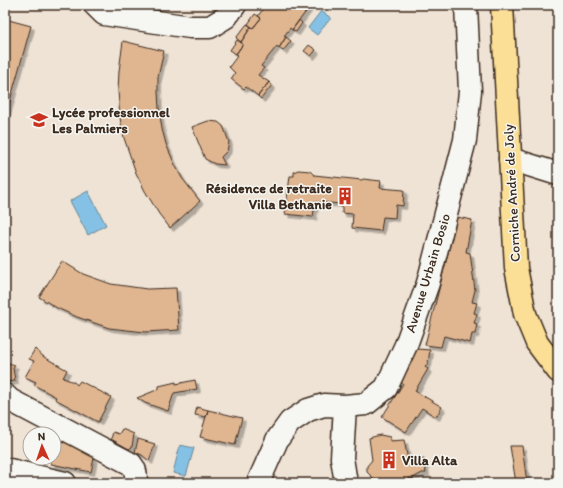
<svg xmlns="http://www.w3.org/2000/svg" width="563" height="488" viewBox="0 0 563 488" font-family="Itim,sans-serif">
<style>
.water{fill:#85c1e4;stroke:#678595}
.building{fill:#e0b691;stroke:#3b2a1e;filter:url(#shadow)}
.lines{fill:none;stroke-linecap:round;stroke-linejoin:round}
.minor-casing{stroke:#3b2a1e;stroke-width:25}
.major-casing{stroke:#3b2a1e;stroke-width:25}
.minor{stroke:#f6f6f2;stroke-width:22}
.major{stroke:#fbdf96;stroke-width:22}
.labels{text-anchor:middle;dominant-baseline:central;stroke-width:3;stroke-linejoin:round;paint-order:stroke}
.poi-label{font-size:14px;font-weight:bold;fill:#3b2a1e;stroke:#f6f6f2;text-anchor:start}
.street-label{font-size:14px;fill:#3b2a1e;stroke:#f6f6f2}
</style>
<defs>
<filter id="shadow"><feDropShadow dx="3.5" dy="3.5" stdDeviation="0" flood-color="#0004"/></filter>
</defs>
<rect width="100%" height="100%" fill="#efe3d5"/>
<filter id="ink" filterUnits="userSpaceOnUse"><feTurbulence type="fractalNoise" baseFrequency=".025" numOctaves="2"/><feDisplacementMap in="SourceGraphic" scale="8" xChannelSelector="R" yChannelSelector="G"/><feConvolveMatrix kernelMatrix="1 2 1 2 8 2 1 2 1" color-interpolation-filters="sRGB"/></filter>
<g filter="url(#ink)">
<!-- water -->
<path class="water" d="M321,11L331,18L317,35L308,28Z
M88,191L106,225L88,235L70,201Z
M180,445L194,448L186,476L173,473Z"/>
<!-- building -->
<path class="building" d="M266,5H311L292,30L290,28L284,36L286,37L279,48L277,46L261,66L264,68L258,75L269,82L258,96L246,87L244,89L231,79L235,73L229,67L238,55L236,54L243,44L241,42L251,27L253,28L261,18L258,16Z
M255,14L261,18L253,28L248,24Z
M5,19L31,26L5,119Z
M299,20L302,23L296,32L292,30Z
M247,24L251,27L241,42L236,38Z
M286,37L291,41L283,51L279,48Z
M237,40L243,44L236,54L230,50Z
M123,41L164,51L158,77V92L159,109L162,129L166,144L175,165L182,178L200,201L170,228L159,214L145,191L136,173L124,138L120,118L118,91L119,71Z
M309,45L316,50L311,56L304,51Z
M269,82L272,85L261,99L258,96Z
M208,121L218,122L223,126L225,131L229,142L227,151L221,157L225,165L215,164L205,159L192,127Z
M298,170L310,171L314,175L362,180L363,179L381,181L380,188L404,190L403,206L396,205L395,218L383,217L381,231L352,228L353,214L342,213V204L315,202L313,217L285,214L290,176H294V172Z
M457,217L472,220L466,252L470,253L475,290L472,302L477,303L474,313L477,314L474,323L477,324L475,334H472L470,343L444,336L441,347L425,345Z
M62,261L83,274L111,284L147,289L176,288L179,330L145,332L109,328L77,317L57,308L39,297Z
M35,349L44,357L67,370L63,378L74,382L77,385L80,381L111,397L98,422L55,399L56,397L34,385L36,382L25,377L34,361L29,359Z
M417,349L430,350L428,363L425,367L428,369L415,391L442,407L436,417L422,408L406,432L382,417L403,384L401,383Z
M5,362L15,365L13,368L15,381L5,382Z
M195,380L197,389L174,393L168,411L145,403L137,398L159,389V386L176,382V384Z
M197,407L208,410L206,417L195,415Z
M208,410L242,418L235,445L200,437Z
M122,429L134,434L132,447L129,449L111,439L113,432L119,434Z
M66,435L96,449L91,472L51,464L52,458H54L55,441L64,443Z
M380,435L390,437V441L404,440L408,460L424,459L426,473H422L413,478H409V483H374L373,478L367,472V466L372,460L369,438Z
M138,439L155,444L149,461L142,455L135,452Z
M510,446H522L527,483H516Z"/>
<g class="lines">
<!-- minor casing -->
<g class="minor-casing">
<path id="minor" d="M95,5L104,14L190,27H210L226,17L235,5
M510,159L558,174
M5,395L10,400L131,464C136,470 137,475 135,483
M345,406L342,458L346,483
M5,469L65,483
M258,483L277,440L290,422L308,410L324,405L345,406L366,404L386,388L406,345L428,283L465,140L470,91L466,5"/>
</g>
<!-- major casing -->
<g class="major-casing">
<path id="major" d="M502,5L516,268L525,314L537,343L558,371"/>
</g>
<!-- minor -->
<use href="#minor" class="minor"/>
<!-- major -->
<use href="#major" class="major"/>
</g>
</g>
<!-- icons -->
<defs>
<g id="school-bare" transform="scale(1.38)"><path d="M0-5L7-2L0 1L-7-2ZM-4 1L0 2.5L4 1V4Q0 6-4 4Z" fill="#c8321e" stroke="#f6f6f2" stroke-width="2.5" paint-order="stroke"/></g>
<g id="building-bare" transform="scale(1.38)"><path d="M-4-6H4V6H1V3H-1V6H-4ZM-2.5-4.3h1.7v1.8h-1.7ZM.8-4.3h1.7v1.8H.8ZM-2.5-1h1.7V.8h-1.7ZM.8-1h1.7V.8H.8Z" fill="#c8321e" stroke="#f6f6f2" stroke-width="2.5" paint-order="stroke"/></g>
</defs>
<g fill-rule="evenodd">
<use href="#school-bare" x="39" y="120"/>
<use href="#building-bare" x="345" y="196"/>
<use href="#building-bare" x="389" y="460"/>
</g>
<g class="labels">
<!-- poi labels -->
<g class="poi-label">
<text x="52" y="112">Lycée professionnel<tspan x="52" dy="16">Les Palmiers</tspan></text>
<text x="332" y="188" text-anchor="end">Résidence de retraite<tspan x="332" dy="16">Villa Bethanie</tspan></text>
<text x="402" y="460">Villa Alta</text>
</g>
<!-- street labels -->
<g class="street-label">
<text transform="translate(512 193) rotate(-93)">Corniche André de Joly</text>
<text transform="translate(428 273) rotate(-73)">Avenue Urbain Bosio</text>
</g>
</g>
<!-- margin -->
<rect width="563" height="488" fill="none" stroke="#f6f6f2" stroke-width="20"/>
<rect x="10" y="10" width="543" height="468" fill="none" stroke="#3b2a1e" stroke-width="1.5" filter="url(#ink)"/>
<!-- north arrow -->
<g transform="translate(42 446) rotate(357)"><circle r="19" fill="#f6f6f2" stroke="#aba49d"/>
<path d="M0-3L7 15L0 10L-7 15Z" fill="#c8321e"/>
<text y="-6" font-size="11" font-weight="bold" text-anchor="middle" fill="#3b2a1e">N</text>
</g>
</svg>
